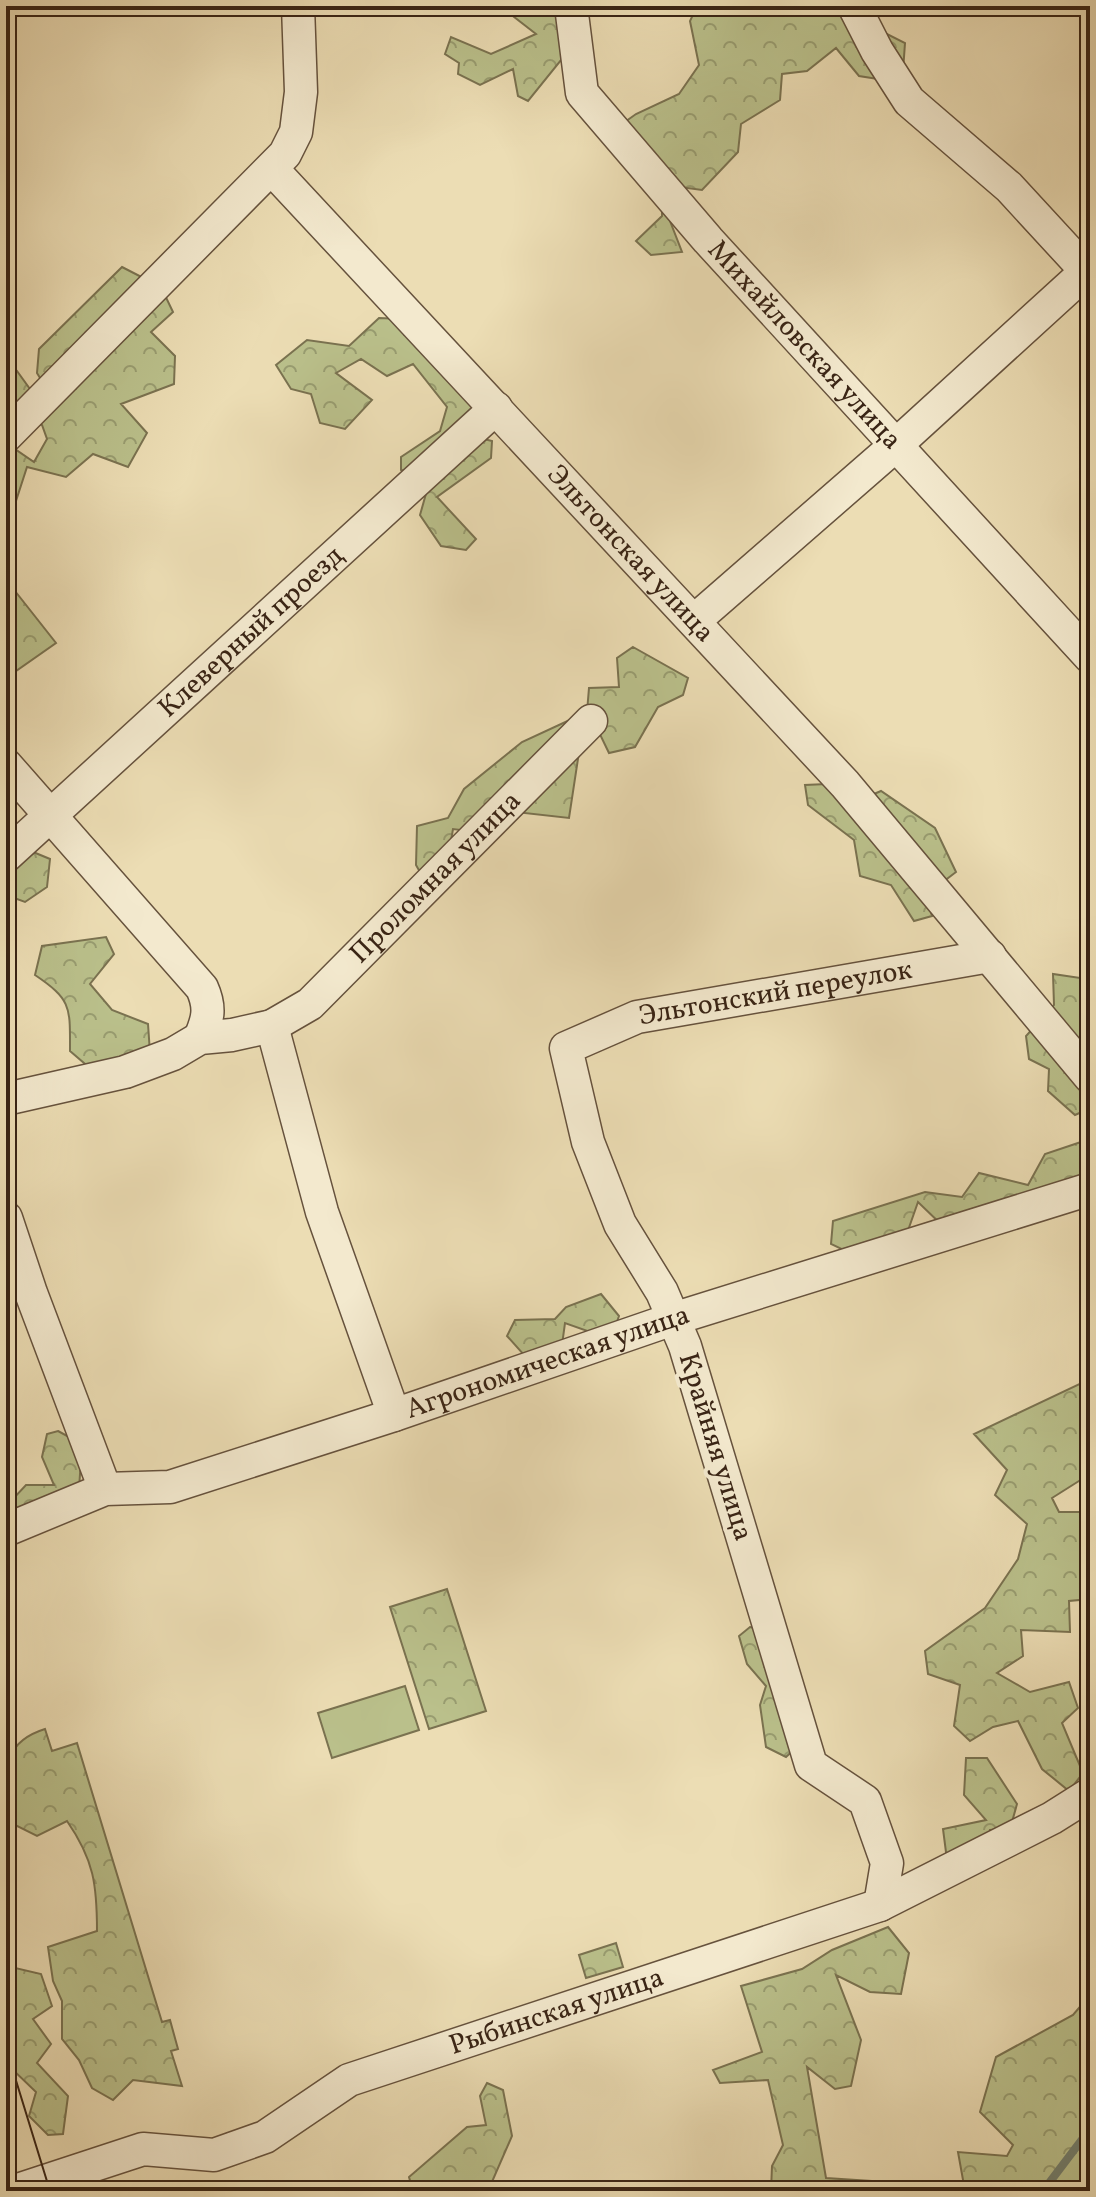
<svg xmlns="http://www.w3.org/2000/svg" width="1096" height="2197" viewBox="0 0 1096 2197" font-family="Vollkorn,serif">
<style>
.forest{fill:url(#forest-crowns);stroke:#7a7250;stroke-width:2}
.garden{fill:#bac08b;stroke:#7a7250;stroke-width:2}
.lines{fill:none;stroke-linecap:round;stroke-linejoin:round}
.stream{stroke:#737f6e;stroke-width:8}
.minor-casing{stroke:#66523d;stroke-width:35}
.minor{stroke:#f3e9ce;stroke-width:32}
.tram{stroke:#392415;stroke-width:2}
.labels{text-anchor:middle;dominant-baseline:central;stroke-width:8;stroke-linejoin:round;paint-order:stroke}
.street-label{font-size:28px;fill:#392415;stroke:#f3e9ce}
</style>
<defs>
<pattern id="forest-crowns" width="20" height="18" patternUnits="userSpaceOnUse" patternTransform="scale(2)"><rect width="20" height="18" fill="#bac08b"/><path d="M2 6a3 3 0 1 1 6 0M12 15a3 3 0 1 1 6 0" fill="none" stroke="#989c70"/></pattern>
</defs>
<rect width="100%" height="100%" fill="#ecddb4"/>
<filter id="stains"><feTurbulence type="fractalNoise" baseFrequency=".0025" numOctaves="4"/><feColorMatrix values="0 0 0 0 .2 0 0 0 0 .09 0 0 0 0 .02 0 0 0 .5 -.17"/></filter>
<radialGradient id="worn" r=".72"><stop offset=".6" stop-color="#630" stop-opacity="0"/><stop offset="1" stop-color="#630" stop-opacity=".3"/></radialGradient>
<!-- forest -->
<path class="forest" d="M511,6H563L570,49L528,101L518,96L513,69L480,85L458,74L459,63L445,54L451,37L491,54L536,34L505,10Z
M697,6H871L875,28L905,43L903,71L884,80L859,76L836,48L807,71L782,74L780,100L741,124L738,152L702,190L680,187L670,221L682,252L651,255L636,241L662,216V174L608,134L636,114L679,94L699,65L690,21Z
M122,267L161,287L173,312L151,332L175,356L174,384L121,404L147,433L128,467L93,454L66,477L27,467L16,501L6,504V443L34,462L47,439L42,425L6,410V377L17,371L43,407L51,396L37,373L39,349Z
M379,318L402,319L475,410L472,436L492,441L491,458L437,497L476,539L466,550L441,546L420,515L431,476L401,470V457L440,431L447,407L413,364L387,376L361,359L336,373L372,400L345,429L320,423L311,394L291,389L276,365L307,340L349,346Z
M15,591L56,643L6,678V598Z
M633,647L688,678L683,695L658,707L635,747L609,753L596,726L581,739L569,818L516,812L494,834L453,829L443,886L433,895L416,865L417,826L448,818L464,789L522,742L587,712L589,688L619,687L617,658Z
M827,784L853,803L881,791L935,828L956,872L926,895L932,916L914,921L891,885L860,876L854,840L808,805L805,785Z
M21,847L50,859L47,887L25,902L6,895V863Z
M106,937L114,954L90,984L112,1010L148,1024L150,1053L105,1081L70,1051C70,1007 72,1000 35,975L42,946Z
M1090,967V1083L1084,1111L1075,1115L1048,1091L1049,1069L1029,1059L1026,1036L1054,1005L1053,974L1080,978Z
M1090,1139V1183L945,1228L918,1202L905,1239L854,1255L831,1244L833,1221L925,1192L962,1197L979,1173L1028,1185L1045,1154Z
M601,1294L619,1316L614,1330L593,1333L565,1323L562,1345L524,1355L507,1336L515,1320L555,1319L566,1307Z
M1090,1379V1474L1052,1498L1059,1512H1090V1599L1069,1601L1070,1632L1021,1630L1023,1656L997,1673L1030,1692L1069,1682L1078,1708L1062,1723L1083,1773L1069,1791L1042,1769L1018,1721L993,1727L970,1741L954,1726L960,1685L928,1674L925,1651L985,1608L1018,1559L1027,1524L995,1495L1007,1470L974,1434Z
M58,1431L82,1444L78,1504L12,1513L10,1502L26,1485H54L42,1457L47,1434Z
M447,1589L486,1711L429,1729L390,1607Z
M750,1627L767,1631L799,1745L786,1757L766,1747L760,1705L766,1686L747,1664L739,1636Z
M45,1729L52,1751L77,1743L162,2022L170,2020L178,2049L171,2051L182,2086L133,2080L113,2100L92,2088L79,2060L62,2039V2001L53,1981L48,1947L97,1931C97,1885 94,1860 67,1821L37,1836L11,1823L6,1815C6,1773 0,1743 45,1729Z
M966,1758H987L1017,1804L1010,1829L990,1830L989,1858L947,1860L943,1829L986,1820L964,1795Z
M6,1920L15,1968L41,1974L52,2006L33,2019L51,2044L37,2063L68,2096L63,2134L48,2135L29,2116L36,2092L11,2068L6,2055Z
M888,1927L909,1953L901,1994L870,1992L836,1975L861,2040L851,2086L835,2089L807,2067L826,2178L887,2182L901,2191H771L772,2166L783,2145L768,2080L720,2083L713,2070L762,2052L741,1986L802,1969L832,1950Z
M616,1943L623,1967L586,1978L579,1955Z
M1090,1995V2191H965L958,2152L1007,2156L1013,2145L980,2112L996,2057L1073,2015Z
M487,2083L503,2090L512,2136L488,2191H413L409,2177L467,2127L486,2125L480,2096Z"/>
<!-- garden -->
<path class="garden" d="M405,1686L419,1730L332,1758L318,1713Z"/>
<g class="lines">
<!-- stream -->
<path class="stream" d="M1043,2191L1090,2129"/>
<!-- minor casing -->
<g class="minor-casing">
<g id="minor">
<path id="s1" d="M571,6L582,93L708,240L1090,657"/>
<path d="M854,6L877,51L909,101L1009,187L1090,275"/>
<path id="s2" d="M272,169L845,784L1090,1077"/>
<path d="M6,436L285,154L296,132L301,92L298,6"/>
<path d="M694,621L896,445L1090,268"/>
<path d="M6,765L202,988C211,1008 208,1019 200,1038"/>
<path id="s3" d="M6,856L496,408"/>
<path d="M272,1026L322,1212L394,1415"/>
<path id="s4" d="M6,1099L125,1072L173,1054L200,1038L232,1035L272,1026L310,1004L591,721"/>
<path d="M6,1218L31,1293L105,1489"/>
<path id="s5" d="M6,1530L105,1489L170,1487L394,1415L673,1319L1090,1189"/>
<path id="s6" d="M880,1905L887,1863L865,1801L811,1765L685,1346L662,1292L620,1224L588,1142L566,1048L637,1017L990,956"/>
<path id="s7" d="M15,2191L143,2149L214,2155L265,2137L349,2080L880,1905L1052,1818L1090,1794"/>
</g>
</g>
<!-- minor -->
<use href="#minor" class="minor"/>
<!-- tram -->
<path class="tram" d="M6,2048L50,2191"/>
</g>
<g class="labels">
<!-- street labels -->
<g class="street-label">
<text stroke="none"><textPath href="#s1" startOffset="424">Михайловская улица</textPath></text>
<text stroke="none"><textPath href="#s2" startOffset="526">Эльтонская улица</textPath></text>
<text stroke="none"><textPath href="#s3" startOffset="332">Клеверный проезд</textPath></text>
<text stroke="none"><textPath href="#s4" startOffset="500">Проломная улица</textPath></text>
<text stroke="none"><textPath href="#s6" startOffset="1152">Эльтонский переулок</textPath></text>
<text stroke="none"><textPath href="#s5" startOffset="570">Агрономическая улица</textPath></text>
<text transform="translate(715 1447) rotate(73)">Крайняя улица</text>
<text stroke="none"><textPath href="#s7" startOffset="580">Рыбинская улица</textPath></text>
</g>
</g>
<!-- margin -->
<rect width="1096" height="2197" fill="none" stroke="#ecddb4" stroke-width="32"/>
<rect x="8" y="8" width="1080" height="2181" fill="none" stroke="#392415" stroke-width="4"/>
<rect x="16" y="16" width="1064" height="2165" fill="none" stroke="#392415" stroke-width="2"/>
<rect width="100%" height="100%" filter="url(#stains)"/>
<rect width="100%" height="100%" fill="url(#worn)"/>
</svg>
